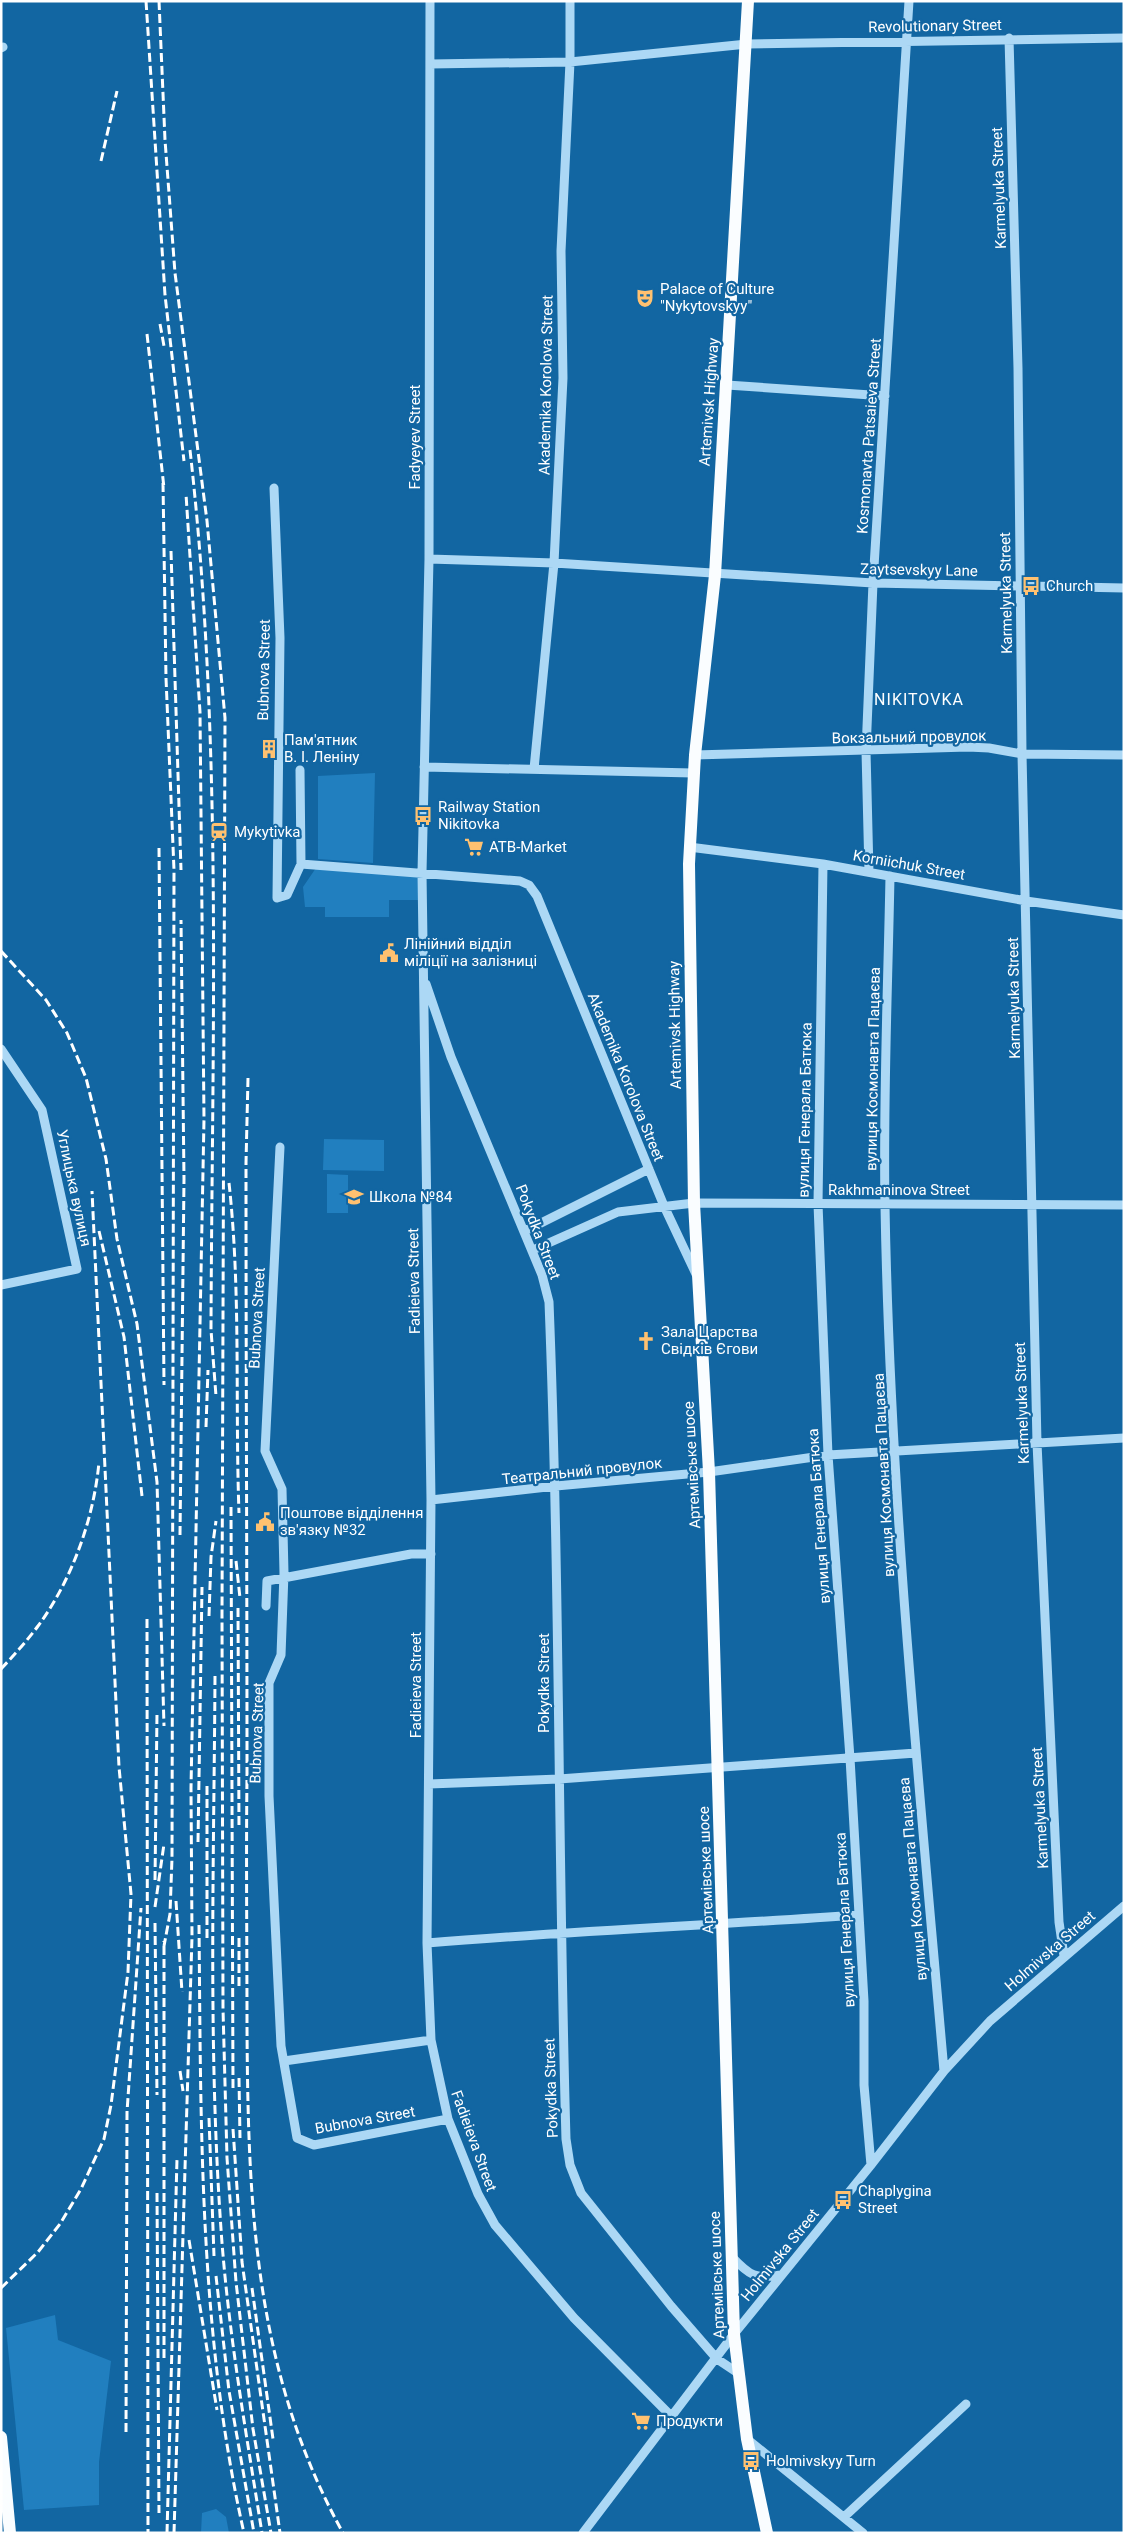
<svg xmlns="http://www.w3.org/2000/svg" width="1125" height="2534" viewBox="0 0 1125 2534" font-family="Roboto,sans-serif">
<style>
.green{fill:#217fbf}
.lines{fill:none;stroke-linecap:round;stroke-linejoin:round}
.minor{stroke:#acd8f5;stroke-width:9}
.major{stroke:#fafdff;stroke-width:12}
.rail{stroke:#fff;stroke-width:3;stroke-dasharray:9 4;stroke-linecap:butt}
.labels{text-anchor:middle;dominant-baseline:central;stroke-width:4.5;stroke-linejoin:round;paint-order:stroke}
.street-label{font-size:15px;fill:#fff;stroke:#1266a2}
.poi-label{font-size:15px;fill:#fff;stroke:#1266a2;text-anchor:start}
.neighbourhood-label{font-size:16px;letter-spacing:1px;fill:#fff;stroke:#1266a2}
</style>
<rect width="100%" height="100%" fill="#1266a2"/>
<!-- green -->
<path class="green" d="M375,773L373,863L318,859V776Z
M318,865L422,873V900H389V917H325V907H305L303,887Z
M324,1139L384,1140V1171L323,1170Z
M327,1174L348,1175V1213H327Z
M55,2315L58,2340L111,2361L99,2462V2505L24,2510L6,2328Z
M216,2509L226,2517L229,2533H201L202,2513Z"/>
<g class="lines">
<!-- minor -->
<path class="minor" d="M430,1L429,559L422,873L431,1500L427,1943L431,2040L448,2119L478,2194L495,2225L574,2318L672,2417
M1009,38L1018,368L1022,754L1037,1443L1059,1922L1064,1956
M1,48L3,47
M430,64L570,62L747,44L1124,38
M727,385L885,396
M274,488L280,638L277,898L287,895L301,864L520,881L529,885L537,896L664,1206L696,1274
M429,559L554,563L873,583L1124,588
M695,755L968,747L989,748L1022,754L1124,755
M424,767L693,773
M534,769L554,563L563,378L561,251L570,62V1
M300,770L301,864
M689,847L823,864L1026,901L1124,915
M823,864L818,1204L828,1455L850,1758L864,2001V2085L871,2165
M869,872L866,751L873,583L909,1
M890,876C888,986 883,1096 885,1206C890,1495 919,1783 944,2071
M426,984L451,1057L542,1275L549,1302C560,1581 558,1860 566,2139L570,2165L581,2193L671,2306L717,2359L738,2373
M1,1049L42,1110L77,1269L1,1285
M280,1147L265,1451L282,1489L284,1573L281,1655L269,1683V1796L281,2046L297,2138L314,2145L448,2119
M525,1231L649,1169
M533,1250L618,1212L694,1203L1124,1205
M431,1500L556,1486L709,1472L828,1455L1124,1438
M266,1606L267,1581L411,1554H431
M429,1784L559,1779L916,1753
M427,1943C571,1931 715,1925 859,1915
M284,2061L431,2040
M732,2257C750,2276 755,2279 781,2275
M747,2439L863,2533
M844,2517L966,2404
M583,2533L734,2334L871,2165L944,2071L990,2021L1124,1906"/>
<!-- major -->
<path class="major" d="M748,1L715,575L695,755L689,864L694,1203L709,1472L734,2334L747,2439L767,2533
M1,2437L10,2533"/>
<!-- rail -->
<path class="rail" d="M146,1L165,295L184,461
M159,1L165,140L175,273L207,521L225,718L222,1615L223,2009L227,2158L236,2282L253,2429L271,2533
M101,161L117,91
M160,324L164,346
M147,334L164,488
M190,450C223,742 212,1037 211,1330L216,1396
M163,483L166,678L174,870L172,1858L170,1914L164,1946
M171,551L181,870
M159,848L164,1385
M1,951L46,1000L67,1033L86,1078L106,1159L117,1239L137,1324L157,1482L164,1726
M248,1078L246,1163C246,1367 247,1572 247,1776C246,1859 247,1943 247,2026C248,2205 254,2372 343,2533
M229,1183C241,1292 235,1403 239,1513
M99,1231L124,1337L142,1496
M206,1427L208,1370
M231,1507L233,2089
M180,1535L184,1179L181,920
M236,1561L240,1598
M238,1608L239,1828
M209,1616L211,1557L216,1521
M147,1619L148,2533
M1,1669C14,1655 27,1641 38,1626C72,1580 94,1518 99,1462
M215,1676C214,1860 208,2045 221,2229C228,2331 246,2432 262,2533
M198,1842L202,1587
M155,1880L157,1713
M176,1901L182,1992
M155,1907L164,1844
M155,1923L157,2095
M199,1925C201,2128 199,2334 244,2533
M207,1938V1783
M239,1986V1936
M180,2071L183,2091
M239,2078L240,2138
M209,2118L214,2256
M233,2129L242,2262L280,2533
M157,2193L159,2513
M189,2240L217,2410
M216,2276L229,2391L254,2533
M1,2288L38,2252L60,2224L81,2189L104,2139L111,2105L128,1972L131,1894L119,1767L92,1191
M252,2288L273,2439
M164,2358V1941
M126,2432L127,2112L141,1908
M167,2533L177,2159
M174,2533L192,1937L191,1788L204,1119L200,712L186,494"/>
</g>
<!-- icons -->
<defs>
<g id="theatre-bare" transform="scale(1.5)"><path d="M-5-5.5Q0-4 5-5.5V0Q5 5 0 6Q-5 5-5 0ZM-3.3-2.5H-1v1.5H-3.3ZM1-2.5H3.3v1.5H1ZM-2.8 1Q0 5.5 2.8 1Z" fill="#ffc170" stroke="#1266a2" stroke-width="2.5" paint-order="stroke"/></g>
<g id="bus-bare" transform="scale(1.5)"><path d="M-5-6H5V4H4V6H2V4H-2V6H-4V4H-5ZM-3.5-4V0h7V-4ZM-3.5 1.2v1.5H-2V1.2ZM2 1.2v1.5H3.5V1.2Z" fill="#ffc170" stroke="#1266a2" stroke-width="2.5" paint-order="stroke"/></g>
<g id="building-bare" transform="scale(1.5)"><path d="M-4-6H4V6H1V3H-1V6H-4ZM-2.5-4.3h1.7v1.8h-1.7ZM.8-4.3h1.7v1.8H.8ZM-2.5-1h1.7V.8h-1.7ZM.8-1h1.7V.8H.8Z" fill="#ffc170" stroke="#1266a2" stroke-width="2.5" paint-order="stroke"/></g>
<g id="station-bare" transform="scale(1.5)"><path d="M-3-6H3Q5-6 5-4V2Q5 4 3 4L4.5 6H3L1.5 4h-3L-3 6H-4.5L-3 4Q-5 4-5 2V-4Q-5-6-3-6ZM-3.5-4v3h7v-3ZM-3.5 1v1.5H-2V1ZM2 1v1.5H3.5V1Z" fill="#ffc170" stroke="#1266a2" stroke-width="2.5" paint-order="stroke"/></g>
<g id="supermarket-bare" transform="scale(1.5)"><path d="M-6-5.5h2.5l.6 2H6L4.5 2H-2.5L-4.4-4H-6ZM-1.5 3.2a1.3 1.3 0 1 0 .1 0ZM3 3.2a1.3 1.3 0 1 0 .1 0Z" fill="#ffc170" stroke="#1266a2" stroke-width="2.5" paint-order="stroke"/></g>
<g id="civic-bare" transform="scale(1.5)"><path d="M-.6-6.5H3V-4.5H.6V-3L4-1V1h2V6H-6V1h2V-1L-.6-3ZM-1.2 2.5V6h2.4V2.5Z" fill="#ffc170" stroke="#1266a2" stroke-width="2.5" paint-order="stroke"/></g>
<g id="school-bare" transform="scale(1.5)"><path d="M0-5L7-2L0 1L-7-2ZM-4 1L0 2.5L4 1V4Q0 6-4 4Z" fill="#ffc170" stroke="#1266a2" stroke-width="2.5" paint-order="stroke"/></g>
<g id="church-bare" transform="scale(1.5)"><path d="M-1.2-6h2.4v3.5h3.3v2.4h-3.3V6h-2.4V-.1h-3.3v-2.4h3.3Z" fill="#ffc170" stroke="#1266a2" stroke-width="2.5" paint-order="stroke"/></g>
</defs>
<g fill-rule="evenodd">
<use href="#theatre-bare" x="645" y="298"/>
<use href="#bus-bare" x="1031" y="586"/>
<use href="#building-bare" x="269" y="749"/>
<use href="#bus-bare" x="423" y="816"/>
<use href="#station-bare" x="219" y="832"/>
<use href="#supermarket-bare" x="474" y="847"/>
<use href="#civic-bare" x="389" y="953"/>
<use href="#school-bare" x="354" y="1197"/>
<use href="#church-bare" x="646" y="1341"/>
<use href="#civic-bare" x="265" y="1522"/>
<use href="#bus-bare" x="843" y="2200"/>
<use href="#supermarket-bare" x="641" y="2421"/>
<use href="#bus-bare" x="751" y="2461"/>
</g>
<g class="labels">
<!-- street labels -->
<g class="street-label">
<text transform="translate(935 26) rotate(-1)">Revolutionary Street</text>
<text transform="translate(999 188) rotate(-92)">Karmelyuka Street</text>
<text transform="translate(546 385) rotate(-89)">Akademika Korolova Street</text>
<text transform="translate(709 402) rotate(-86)">Artemivsk Highway</text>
<text transform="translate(869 436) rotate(-86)">Kosmonavta Patsaieva Street</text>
<text transform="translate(415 437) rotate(-90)">Fadyeyev Street</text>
<text transform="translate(919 570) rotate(1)">Zaytsevskyy Lane</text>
<text transform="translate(1006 593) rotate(-91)">Karmelyuka Street</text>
<text transform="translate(264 670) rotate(-89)">Bubnova Street</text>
<text transform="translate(909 737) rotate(-1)">Вокзальний провулок</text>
<text transform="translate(909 865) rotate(10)">Korniichuk Street</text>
<text transform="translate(1014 998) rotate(-91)">Karmelyuka Street</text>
<text transform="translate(675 1025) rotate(-91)">Artemivsk Highway</text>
<text transform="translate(873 1069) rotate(-89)">вулиця Космонавта Пацаєва</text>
<text transform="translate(626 1077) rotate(68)">Akademika Korolova Street</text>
<text transform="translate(805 1110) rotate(-89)">вулиця Генерала Батюка</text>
<text transform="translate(74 1188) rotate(78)">Углицька вулиця</text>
<text x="899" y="1190">Rakhmaninova Street</text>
<text transform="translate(538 1232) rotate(69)">Pokydka Street</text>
<text transform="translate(414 1281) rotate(-91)">Fadieieva Street</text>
<text transform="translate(257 1318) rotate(-87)">Bubnova Street</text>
<text transform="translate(1022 1403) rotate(-92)">Karmelyuka Street</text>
<text transform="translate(692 1465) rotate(-93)">Артемівське шосе</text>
<text transform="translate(582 1471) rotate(-6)">Театральний провулок</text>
<text transform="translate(884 1475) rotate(-93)">вулиця Космонавта Пацаєва</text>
<text transform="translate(819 1516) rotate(-94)">вулиця Генерала Батюка</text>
<text transform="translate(544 1683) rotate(-90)">Pokydka Street</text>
<text transform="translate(416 1685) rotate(-90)">Fadieieva Street</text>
<text transform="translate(257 1733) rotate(-88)">Bubnova Street</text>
<text transform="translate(1040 1808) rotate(-93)">Karmelyuka Street</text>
<text transform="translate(706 1870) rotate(-92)">Артемівське шосе</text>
<text transform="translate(913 1879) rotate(-95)">вулиця Космонавта Пацаєва</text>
<text transform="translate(845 1920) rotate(-93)">вулиця Генерала Батюка</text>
<text transform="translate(1050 1951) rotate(-41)">Holmivska Street</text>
<text transform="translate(551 2088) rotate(-92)">Pokydka Street</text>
<text transform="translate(365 2120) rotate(-10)">Bubnova Street</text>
<text transform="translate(474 2141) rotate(70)">Fadieieva Street</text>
<text transform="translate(780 2255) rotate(-51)">Holmivska Street</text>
<text transform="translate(717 2275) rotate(-92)">Артемівське шосе</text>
</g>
<!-- poi labels -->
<g class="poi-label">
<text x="660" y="289">Palace of Culture<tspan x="660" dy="17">"Nykytovskyy"</tspan></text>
<text x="1046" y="586">Church</text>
<text x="284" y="740">Пам'ятник<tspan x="284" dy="17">В. І. Леніну</tspan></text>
<text x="438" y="807">Railway Station<tspan x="438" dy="17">Nikitovka</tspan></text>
<text x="234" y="832">Mykytivka</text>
<text x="489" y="847">ATB-Market</text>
<text x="404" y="944">Лінійний відділ<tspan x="404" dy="17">міліції на залізниці</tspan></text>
<text x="369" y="1197">Школа №84</text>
<text x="661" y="1332">Зала Царства<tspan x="661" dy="17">Свідків Єгови</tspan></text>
<text x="280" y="1513">Поштове відділення<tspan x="280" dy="17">зв'язку №32</tspan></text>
<text x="858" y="2191">Chaplygina<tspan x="858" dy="17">Street</tspan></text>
<text x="656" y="2421">Продукти</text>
<text x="766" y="2461">Holmivskyy Turn</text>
</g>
<!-- neighbourhood labels -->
<g class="neighbourhood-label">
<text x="919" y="699">NIKITOVKA</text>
</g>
</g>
<!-- border -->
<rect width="1125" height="2534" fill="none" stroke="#ffffff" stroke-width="5"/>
</svg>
